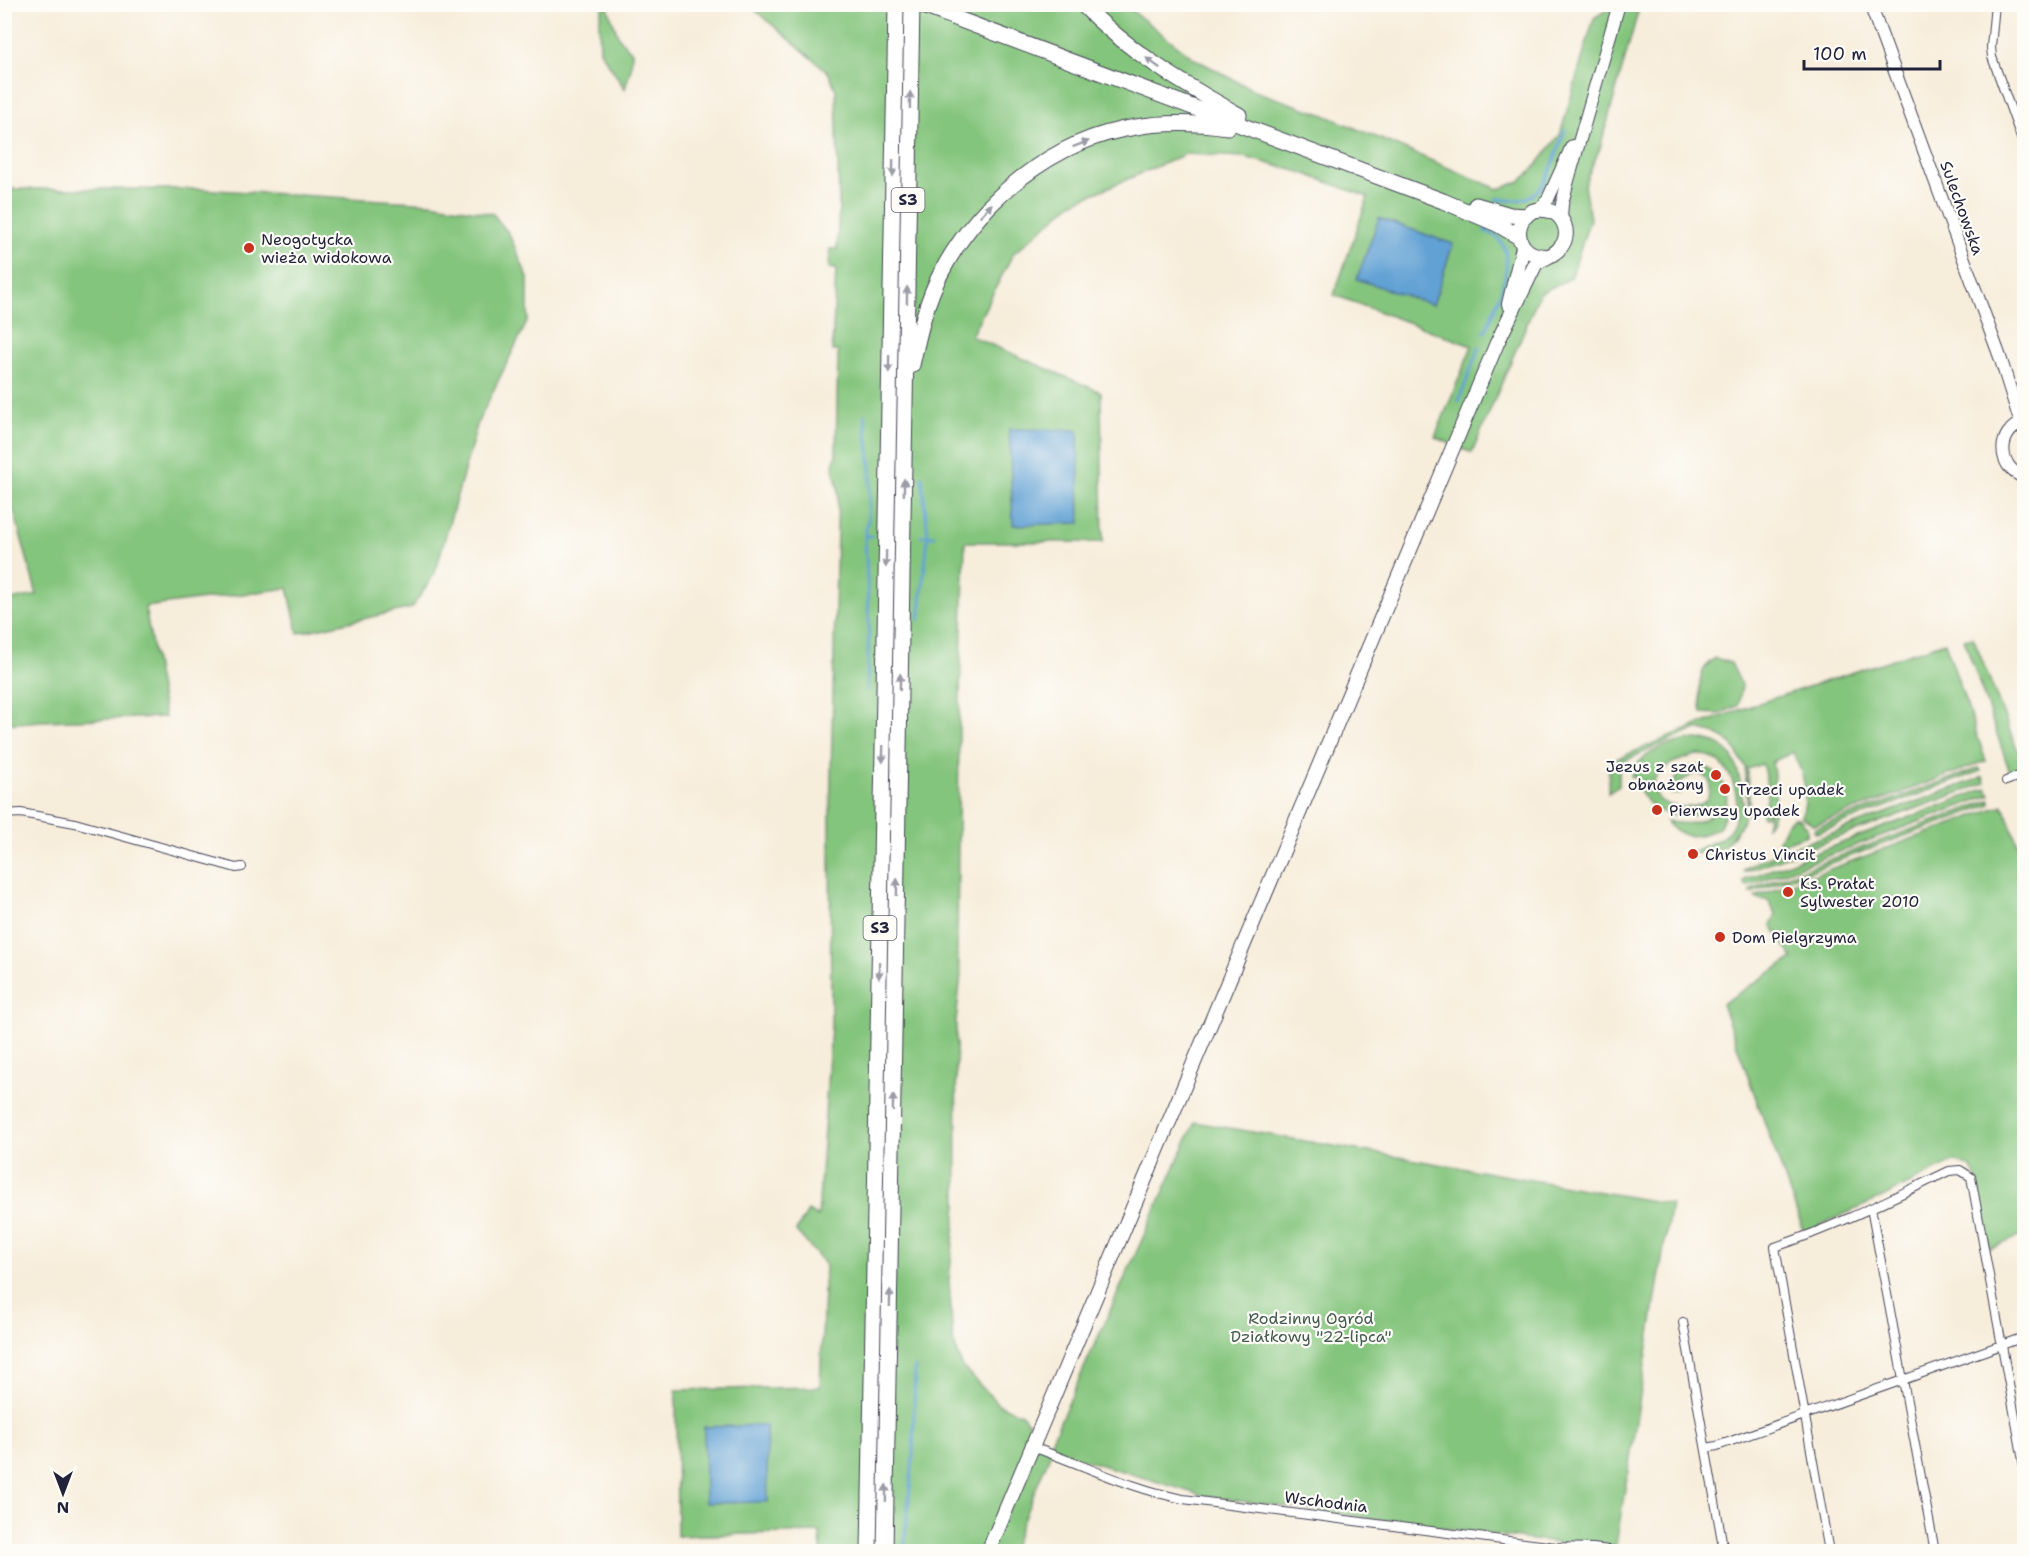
<svg xmlns="http://www.w3.org/2000/svg" width="2029" height="1556" viewBox="0 0 2029 1556" font-family="'Shantell Sans',sans-serif">
<style>
.green{fill:#84c57d;stroke:#53745c;stroke-width:1.5}
.water{fill:#62a1d4;stroke:#426288;stroke-width:1.5}
.lines{fill:none;stroke-linecap:round;stroke-linejoin:round}
.stream{stroke:#62a1d4;stroke-width:3}
.minor-casing{stroke:#424053;stroke-width:10}
.secondary-casing{stroke:#424053;stroke-width:14}
.primary-casing{stroke:#424053;stroke-width:16}
.motorway-casing{stroke:#424053;stroke-width:17}
.minor{stroke:#fff;stroke-width:8}
.secondary{stroke:#fff;stroke-width:12}
.primary{stroke:#fff;stroke-width:14}
.motorway{stroke:#fff;stroke-width:15}
.oneway{fill:#9c9ca7}
.poi-dot{fill:#c8321e;stroke:#fdfcf7;stroke-width:2}
.labels{text-anchor:middle;dominant-baseline:central;stroke-width:4.5;stroke-linejoin:round;paint-order:stroke}
.shield{fill:#fdfcf7;stroke:#646373;stroke-width:1.5}
.shield-label{font-size:15px;font-weight:bold;fill:#22223b}
.street-label{font-size:16px;fill:#22223b;stroke:#fdfcf7}
.poi-label{font-size:16px;fill:#22223b;stroke:#fdfcf7;text-anchor:start}
.park-label{font-size:16px;fill:#445b52;stroke:#fdfcf7}
</style>
<rect width="100%" height="100%" fill="#fdfcf7"/>
<filter id="ink" filterUnits="userSpaceOnUse"><feTurbulence type="fractalNoise" baseFrequency=".0167" numOctaves="2"/><feDisplacementMap in="SourceGraphic" scale="12" xChannelSelector="R" yChannelSelector="G"/><feConvolveMatrix kernelMatrix="1 2 1 2 8 2 1 2 1" color-interpolation-filters="sRGB"/></filter>
<filter id="wash" filterUnits="userSpaceOnUse"><feTurbulence type="fractalNoise" baseFrequency=".008" numOctaves="4" result="noise"/><feDisplacementMap in="SourceGraphic" scale="24" xChannelSelector="R" yChannelSelector="G"/><feGaussianBlur stdDeviation="1.35" result="paint"/><feColorMatrix in="noise" values="0 0 0 0 0 0 0 0 0 0 0 0 0 0 0 0 0 1.4 0 .05"/><feComposite in="paint" operator="in"/></filter>
<g filter="url(#wash)">
<rect width="100%" height="100%" fill="#f7eddb"/>
<!-- green -->
<path class="green" d="M603,5H607L619,38L632,52L631,68L625,89L600,51L599,23Z
M749,5H1127L1135,13L1195,59L1255,91L1322,114L1498,189L1519,182L1531,172L1560,135L1594,18L1614,5H1640L1600,148L1584,185L1590,219L1571,278L1540,293L1472,453L1435,437L1472,346L1334,295L1368,197L1300,172L1244,157L1186,154L1072,203L1013,254L971,336L1101,392L1103,542H965L959,727L957,954L961,974L956,1022L957,1205L949,1281L953,1340L962,1366L998,1404L1022,1414L1048,1448L1195,1122L1671,1204L1615,1551L1204,1496L1049,1449L1051,1452L1020,1527L1012,1551H821L820,1532L677,1536L676,1390L820,1387L825,1264L796,1231L808,1211L818,1217L831,1026L830,816L838,488L833,464L836,456L838,351H832L836,269L829,268L830,249H837L839,205L836,90L828,72Z
M5,189H199L431,203L493,214L509,234L528,278V320L478,422L435,573L412,608L298,633L288,588L145,607L165,717L42,721L5,724V601L37,595L5,479Z
M1973,637L2017,749L2024,753V767L2010,772L1964,639Z
M1945,642L1986,761L1814,825L1801,816C1811,794 1802,772 1793,752L1772,762C1775,778 1779,814 1766,826L1769,809L1765,816H1762C1760,808 1765,805 1767,798C1769,787 1765,774 1762,764L1747,769L1750,813L1748,815L1745,767L1731,743L1716,734L1697,729L1619,763V786L1608,793L1609,762L1698,725L1756,704Z
M1715,658L1731,663L1742,686L1738,706L1719,714L1702,713C1699,693 1695,670 1715,658Z
M1696,739C1733,742 1739,764 1742,797C1743,804 1745,813 1743,820C1742,825 1738,828 1736,831C1726,847 1724,846 1708,854L1702,852L1697,854L1694,852C1704,843 1720,843 1729,831C1747,808 1733,754 1699,755C1693,755 1687,758 1681,760C1669,763 1659,771 1653,782C1654,789 1655,795 1660,800C1669,808 1698,811 1706,800C1710,795 1710,788 1710,782L1705,776L1695,773L1683,780L1678,787L1681,792L1680,794H1671C1678,742 1750,769 1719,828C1697,838 1682,841 1666,821C1684,825 1695,825 1711,815V813L1707,810C1678,824 1641,812 1636,777H1631C1638,751 1672,742 1696,739Z
M1979,768L1981,771L1816,833L1814,830L1815,828Z
M1983,777L1985,783L1744,872L1743,870L1760,860Z
M1987,788L1990,795L1747,886L1744,884L1743,882L1746,879Z
M1990,800L1991,804L1751,893L1750,891L1751,889Z
M2003,805L2024,861V1235L1990,1249L1977,1177L1970,1167L1955,1161L1872,1202L1804,1232L1722,1004L1793,958L1771,925L1776,915L1768,900L1757,899L1755,897Z
M1793,818H1799L1807,827V835L1782,844L1779,840L1786,825Z"/>
<!-- water -->
<path class="water" d="M1379,218L1453,244L1433,305L1357,279Z
M1009,429L1078,430L1080,523L1013,525Z
M766,1425L768,1502L705,1503L704,1427Z"/>
<g class="lines">
<!-- stream -->
<path class="stream" d="M1497,201V198C1546,212 1551,165 1565,130
M1485,332C1496,306 1527,243 1485,231L1487,228
M1459,401L1479,347
M865,414L871,470L868,520L865,536H871
M865,536L869,624L867,690
M921,536H934
M919,620L928,536L922,477
M904,1552L913,1456L915,1367"/>
</g>
</g>
<g filter="url(#ink)">
<g class="lines">
<!-- minor casing -->
<g class="minor-casing">
<path id="minor" d="M1995,4L1991,47L1992,57L2024,146
M2006,781L2024,774
M4,814L21,813L75,823L236,868L242,867
M1871,1208L1935,1552
M1683,1322L1724,1552
M1032,1447C1082,1464 1131,1489 1183,1499L1556,1547L1593,1548L1624,1552
M1706,1448L1717,1446L2024,1337
M1829,1552L1775,1247C1835,1227 1892,1198 1949,1171L1960,1170L1971,1177L2024,1466"/>
</g>
<!-- secondary casing -->
<g class="secondary-casing">
<path id="secondary" d="M1870,4L2000,357L2021,424
M1540,209L1548,199L1572,146
M1561,218L1562,204L1567,184L1619,4
M2024,422C1996,431 1997,468 2024,477"/>
</g>
<!-- primary casing -->
<g class="primary-casing">
<path id="primary" d="M1509,304L1523,247
M988,1552L1497,343L1536,263C1543,258 1553,256 1559,249C1573,235 1564,212 1545,210C1514,205 1507,255 1545,256"/>
</g>
<!-- motorway casing -->
<g class="motorway-casing">
<path id="motorway" d="M918,4L1443,201L1497,224L1519,237
M1082,4C1128,51 1183,84 1239,115
M1476,205L1510,215L1526,216
M912,365C919,334 926,301 941,273C979,200 1054,139 1136,127C1166,122 1198,123 1228,127
M869,1552L896,4
M885,1552L912,4"/>
</g>
<!-- minor -->
<use href="#minor" class="minor"/>
<!-- secondary -->
<use href="#secondary" class="secondary"/>
<!-- primary -->
<use href="#primary" class="primary"/>
<!-- motorway -->
<use href="#motorway" class="motorway"/>
</g>
<!-- one-way arrows -->
<defs><path id="oneway-solid" d="M-6-.8H1V-3.2L6.5 0L1 3.2V.8H-6Z" transform="scale(1.5)"/></defs>
<g class="oneway">
<use href="#oneway-solid" transform="translate(1153 63) rotate(-144)"/>
<use href="#oneway-solid" transform="translate(910 100) rotate(-89)"/>
<use href="#oneway-solid" transform="translate(1081 144) rotate(-21)"/>
<use href="#oneway-solid" transform="translate(893 168) rotate(91)"/>
<use href="#oneway-solid" transform="translate(986 210) rotate(-46)"/>
<use href="#oneway-solid" transform="translate(907 295) rotate(-89)"/>
<use href="#oneway-solid" transform="translate(889 364) rotate(91)"/>
<use href="#oneway-solid" transform="translate(904 487) rotate(-89)"/>
<use href="#oneway-solid" transform="translate(886 559) rotate(91)"/>
<use href="#oneway-solid" transform="translate(900 682) rotate(-89)"/>
<use href="#oneway-solid" transform="translate(883 754) rotate(91)"/>
<use href="#oneway-solid" transform="translate(897 887) rotate(-89)"/>
<use href="#oneway-solid" transform="translate(879 970) rotate(91)"/>
<use href="#oneway-solid" transform="translate(893 1103) rotate(-89)"/>
<use href="#oneway-solid" transform="translate(890 1298) rotate(-89)"/>
<use href="#oneway-solid" transform="translate(886 1493) rotate(-89)"/>
</g>
</g>
<!-- markers -->
<g class="poi-dot">
<circle cx="249" cy="248" r="6"/>
<circle cx="1716" cy="775" r="6"/>
<circle cx="1725" cy="789" r="6"/>
<circle cx="1657" cy="810" r="6"/>
<circle cx="1693" cy="854" r="6"/>
<circle cx="1788" cy="892" r="6"/>
<circle cx="1720" cy="937" r="6"/>
</g>
<g class="labels">
<!-- shield labels -->
<g class="shield">
<rect x="891.5" y="188" width="33" height="24" rx="4.5"/>
<rect x="863.5" y="916" width="33" height="24" rx="4.5"/>
</g>
<g class="shield-label">
<text x="908" y="200">S3</text>
<text x="880" y="928">S3</text>
</g>
<!-- street labels -->
<g class="street-label">
<text transform="translate(1962 208) rotate(70)">Sulechowska</text>
<text transform="translate(1326 1502) rotate(7)">Wschodnia</text>
</g>
<!-- poi labels -->
<g class="poi-label">
<text x="261" y="239">Neogotycka<tspan x="261" dy="18">wieża widokowa</tspan></text>
<text x="1704" y="766" text-anchor="end">Jezus z szat<tspan x="1704" dy="18">obnażony</tspan></text>
<text x="1737" y="789">Trzeci upadek</text>
<text x="1669" y="810">Pierwszy upadek</text>
<text x="1705" y="854">Christus Vincit</text>
<text x="1800" y="883">Ks. Prałat<tspan x="1800" dy="18">Sylwester 2010</tspan></text>
<text x="1732" y="937">Dom Pielgrzyma</text>
</g>
<!-- park labels -->
<g class="park-label">
<text x="1311" y="1318">Rodzinny Ogród<tspan x="1311" dy="18">Działkowy "22-lipca"</tspan></text>
</g>
</g>
<!-- margin -->
<rect width="2029" height="1556" fill="none" stroke="#fdfcf7" stroke-width="24"/>
<!-- north arrow -->
<g transform="translate(63 1493) rotate(180)" stroke="#fdfcf7" stroke-width="4.5" paint-order="stroke">
<path d="M0-4.5L10 22L0 15L-10 22Z" fill="#22223b"/>
<text y="-9" font-size="16" font-weight="bold" text-anchor="middle" fill="#22223b">N</text>
</g>
<!-- scale -->
<path d="M1804 60v9h136v-9" fill="none" stroke="#22223b" stroke-width="3"/>
<text x="1813" y="60" font-size="18" fill="#22223b" stroke="#fdfcf7" stroke-width="4.5" paint-order="stroke">100 m</text>
</svg>
